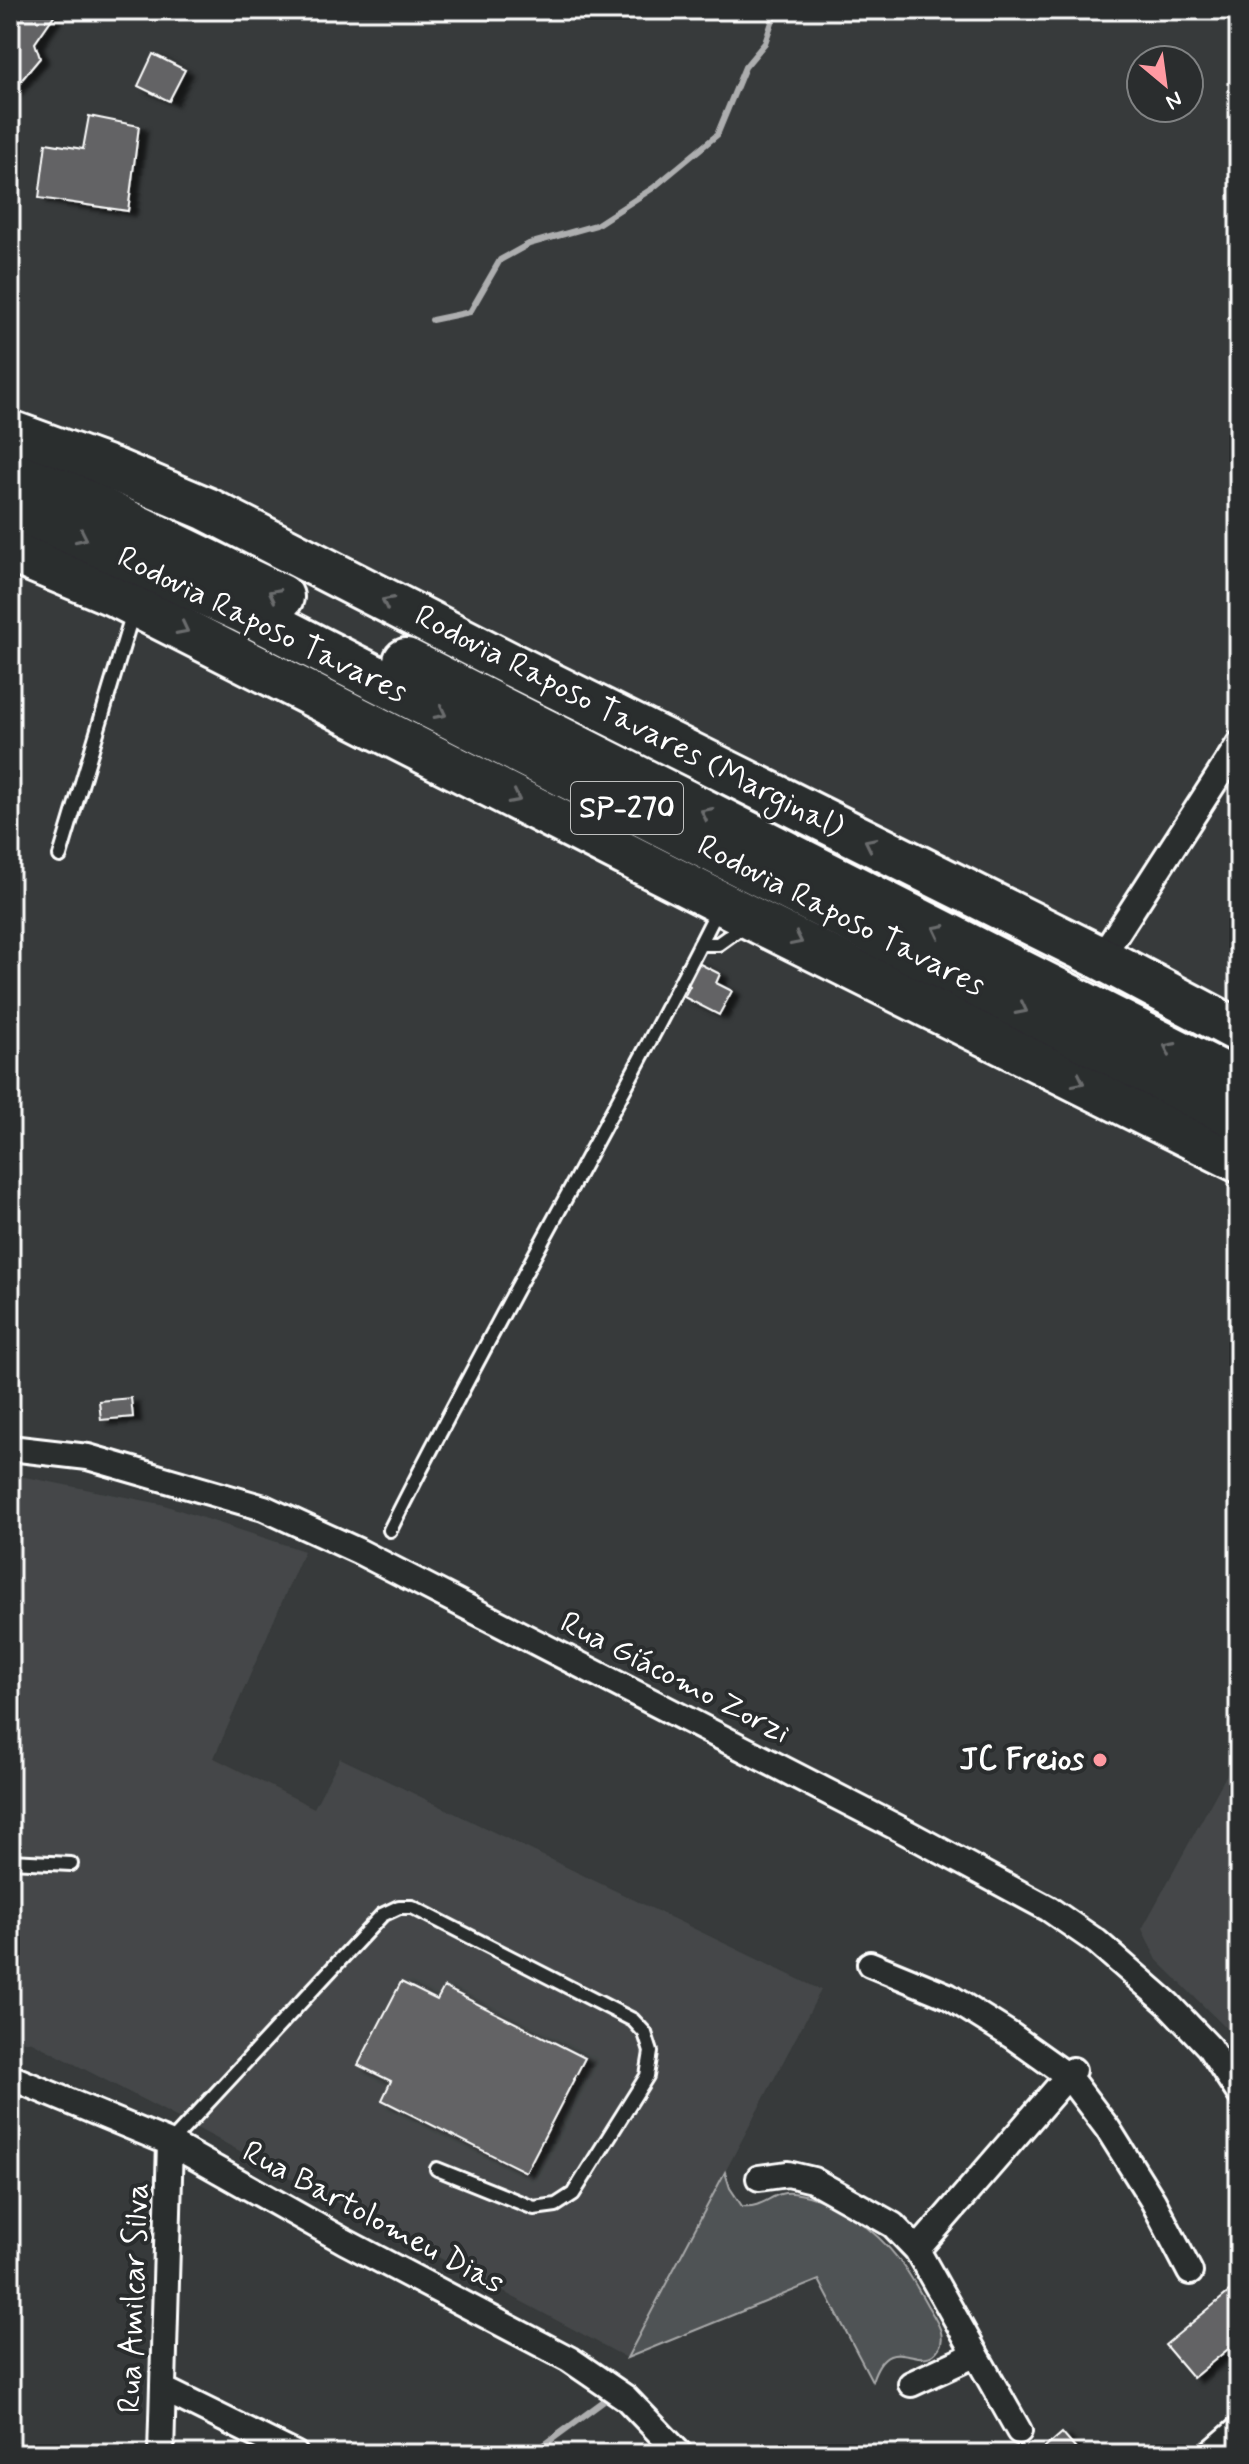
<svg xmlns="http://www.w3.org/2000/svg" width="1249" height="2464" viewBox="0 0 1249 2464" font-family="Mynerve,sans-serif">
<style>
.built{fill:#444748}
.green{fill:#505354;stroke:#a8a9aa;stroke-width:2}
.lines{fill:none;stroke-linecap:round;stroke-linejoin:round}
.stream{stroke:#adaeaf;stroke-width:6}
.building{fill:#636465;stroke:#fff;stroke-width:2;filter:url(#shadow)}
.service-casing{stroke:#fff;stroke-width:18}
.minor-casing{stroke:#fff;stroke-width:30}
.trunk-casing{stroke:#fff;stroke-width:48}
.motorway-casing{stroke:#fff;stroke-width:50}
.service{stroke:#2a2d2e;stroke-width:12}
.minor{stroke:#2a2d2e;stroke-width:24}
.trunk{stroke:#2a2d2e;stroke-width:42}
.motorway{stroke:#2a2d2e;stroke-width:44}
.oneway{stroke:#6a6c6d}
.poi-dot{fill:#ff9aa2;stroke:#2a2d2e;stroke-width:3}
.labels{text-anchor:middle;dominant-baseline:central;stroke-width:8;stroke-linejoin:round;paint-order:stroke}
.shield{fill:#2a2d2e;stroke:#bfc0c0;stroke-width:2}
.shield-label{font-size:30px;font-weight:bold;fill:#fff}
.street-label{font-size:32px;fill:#fff;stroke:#2a2d2e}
.poi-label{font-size:32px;font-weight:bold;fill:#fff;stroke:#2a2d2e;text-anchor:end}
</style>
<defs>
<filter id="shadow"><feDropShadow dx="8" dy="4.5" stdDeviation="2" flood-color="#0009"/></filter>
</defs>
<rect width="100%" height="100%" fill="#373a3b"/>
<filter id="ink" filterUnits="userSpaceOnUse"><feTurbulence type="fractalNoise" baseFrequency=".0125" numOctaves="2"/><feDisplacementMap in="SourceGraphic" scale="16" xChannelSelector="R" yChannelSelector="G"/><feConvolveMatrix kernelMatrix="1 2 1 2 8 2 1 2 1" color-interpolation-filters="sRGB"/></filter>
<g filter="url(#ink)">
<!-- built -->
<path class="built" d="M10,1474L161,1504L304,1551L214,1758L314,1808L340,1758L821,1990L627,2358L163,2110L32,2042L10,2039Z
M1239,1752V2041L1157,1960L1142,1929Z"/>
<!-- green -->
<path class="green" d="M725,2172L730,2188L742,2206C764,2209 774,2190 793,2193C834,2198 876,2230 900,2261C910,2274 918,2289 926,2303C933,2316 948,2334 939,2348C921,2377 890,2325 872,2381L819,2280L627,2358Z"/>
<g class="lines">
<!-- stream -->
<path class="stream" d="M432,320L470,312L500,260L529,244L596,225L653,188L717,135L745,67L765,43L776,10
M532,2454L604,2401"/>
</g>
<!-- building -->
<path class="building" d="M10,10H49L55,14L35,43L40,58L10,94Z
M153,54L185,70L169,101L138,86Z
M89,116L139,126L128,211L39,198L46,143L83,149Z
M686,957L720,974L716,983L732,991L719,1015L684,997L690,986L676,978Z
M131,1398L133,1417L101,1420L99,1401Z
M401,1982L437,2000L444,1987L585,2058L526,2172L382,2100L391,2081L358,2065Z
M1235,2287L1239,2292V2340L1193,2378L1165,2345Z
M1062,2433L1080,2454H1038Z"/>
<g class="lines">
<!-- service casing -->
<g class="service-casing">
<path id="service" d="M60,856L133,612
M700,944H718L746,924
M390,1530C495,1320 614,1117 719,907
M10,1861L71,1864
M170,2143L382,1915L399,1907H412L633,2020L645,2033L651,2052L647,2076L573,2194L556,2205L534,2208L437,2169"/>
</g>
<!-- minor casing -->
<g class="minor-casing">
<path id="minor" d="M1101,958L1239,744
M10,1448L88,1457L264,1508L358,1551L904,1831L1049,1909L1097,1942L1168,2004L1209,2047L1239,2093
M870,1964L948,1996L1012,2036L1068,2076L1108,2129L1153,2201L1190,2272
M10,2077L170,2143L344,2241L569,2359L626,2398L680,2454
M759,2178L788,2174L813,2180L893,2225L917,2250L1019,2431
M917,2250L1073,2070
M911,2384L974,2355
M163,2389L295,2454
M161,2454L170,2143
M1210,2454L1239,2429"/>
</g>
<!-- trunk casing -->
<g class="trunk-casing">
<path id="trunk" d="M10,432L117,471L207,509L510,664L1097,956L1239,1031
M10,551L113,594L753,919L1239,1161"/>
</g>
<!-- motorway casing -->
<g class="motorway-casing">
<path id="motorway" d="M10,473L68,494L281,597
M10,507L50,522L242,610L1239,1118
M406,661L1239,1083"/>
</g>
<!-- service -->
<use href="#service" class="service"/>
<!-- minor -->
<use href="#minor" class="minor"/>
<!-- trunk -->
<use href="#trunk" class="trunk"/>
<!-- motorway -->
<use href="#motorway" class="motorway"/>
</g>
<!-- one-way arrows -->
<defs><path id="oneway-chevron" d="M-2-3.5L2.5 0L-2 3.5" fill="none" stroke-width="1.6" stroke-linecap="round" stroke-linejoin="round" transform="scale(2)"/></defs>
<g class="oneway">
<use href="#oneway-chevron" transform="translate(82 537) rotate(25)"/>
<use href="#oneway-chevron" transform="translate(274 594) rotate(-153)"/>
<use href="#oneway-chevron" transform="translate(387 602) rotate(-153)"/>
<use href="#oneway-chevron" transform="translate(183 629) rotate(27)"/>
<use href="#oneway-chevron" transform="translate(441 713) rotate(27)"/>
<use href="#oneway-chevron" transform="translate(515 798) rotate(27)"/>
<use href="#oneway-chevron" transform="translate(706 813) rotate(-153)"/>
<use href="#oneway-chevron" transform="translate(870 843) rotate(-154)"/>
<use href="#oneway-chevron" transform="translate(938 930) rotate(-153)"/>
<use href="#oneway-chevron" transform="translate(797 940) rotate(26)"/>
<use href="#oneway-chevron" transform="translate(1022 1009) rotate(27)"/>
<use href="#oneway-chevron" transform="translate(1169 1048) rotate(-153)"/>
<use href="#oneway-chevron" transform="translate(1079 1081) rotate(26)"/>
</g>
</g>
<!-- markers -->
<circle class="poi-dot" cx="1100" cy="1760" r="8"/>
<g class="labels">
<!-- shield labels -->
<rect class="shield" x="571" y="782" width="112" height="52" rx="6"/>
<g class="shield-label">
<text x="627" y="808">SP-270</text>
</g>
<!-- street labels -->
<g class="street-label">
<text transform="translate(262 625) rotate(26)">Rodovia Raposo Tavares</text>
<text transform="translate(629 722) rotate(27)">Rodovia Raposo Tavares (Marginal)</text>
<text transform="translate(841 916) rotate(27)">Rodovia Raposo Tavares</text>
<text transform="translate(675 1678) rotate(27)">Rua Giácomo Zorzi</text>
<text transform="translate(373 2218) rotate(28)">Rua Bartolomeu Dias</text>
<text transform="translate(134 2298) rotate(-88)">Rua Amilcar Silva</text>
</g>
<!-- poi labels -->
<g class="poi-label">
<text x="1084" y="1760">JC Freios</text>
</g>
</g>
<!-- margin -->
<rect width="1249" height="2464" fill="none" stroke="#2a2d2e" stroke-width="40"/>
<rect x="20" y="20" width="1209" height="2424" fill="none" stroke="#fff" stroke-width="3" filter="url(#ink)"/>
<!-- north arrow -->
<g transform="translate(1165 84) rotate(151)"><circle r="38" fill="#2a2d2e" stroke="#7f8182" stroke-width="2"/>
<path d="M0-6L14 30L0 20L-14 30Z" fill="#ff9aa2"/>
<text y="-12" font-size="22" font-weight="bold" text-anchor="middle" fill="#ffffff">N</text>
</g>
</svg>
